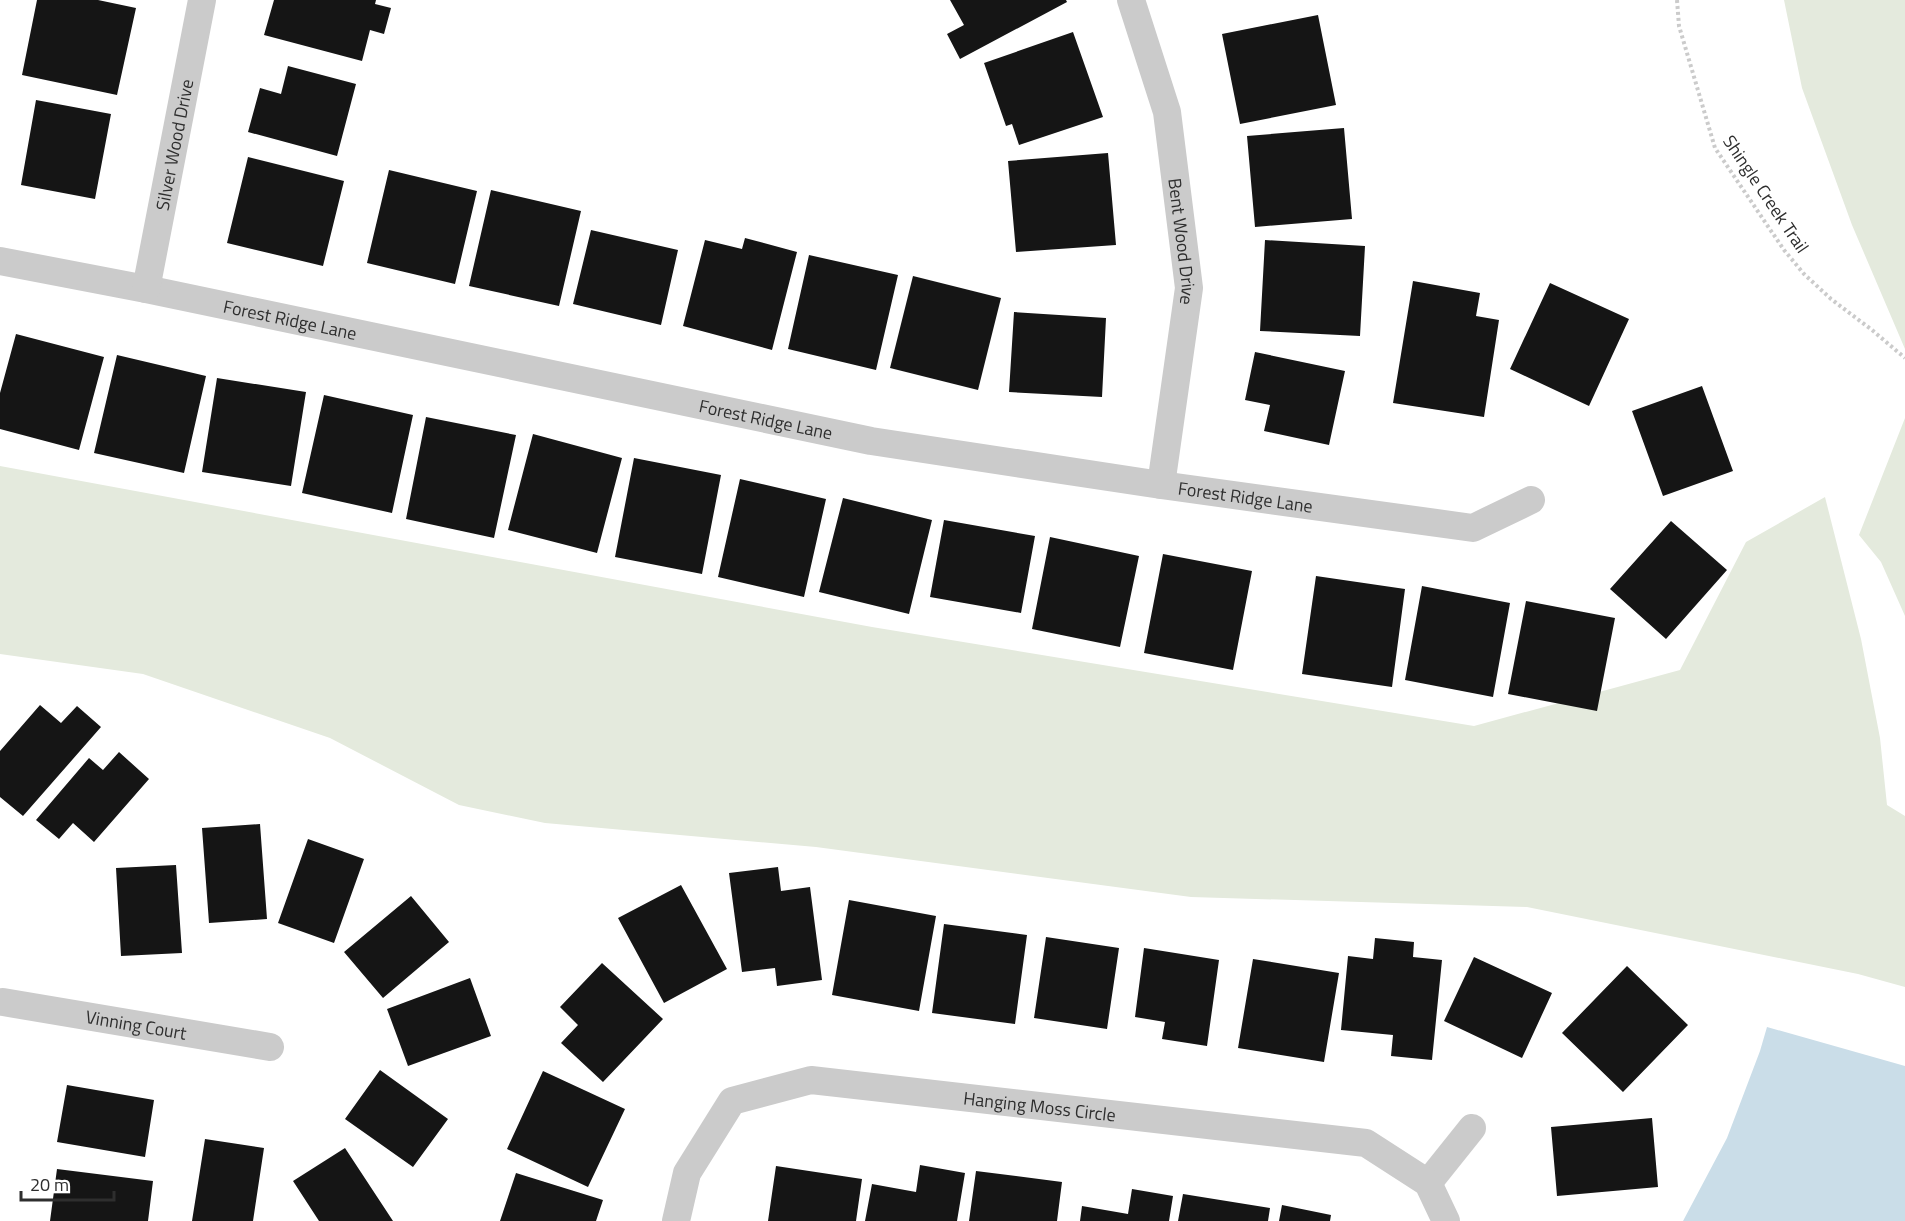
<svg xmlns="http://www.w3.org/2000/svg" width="1905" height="1221" viewBox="0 0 1905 1221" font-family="'Titillium Web',sans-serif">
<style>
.green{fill:#e4eadd}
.water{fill:#cadde8}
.building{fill:#151515}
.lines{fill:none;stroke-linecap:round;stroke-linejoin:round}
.path{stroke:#cbcbcb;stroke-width:4;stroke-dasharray:3 3;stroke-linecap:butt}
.minor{stroke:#cbcbcb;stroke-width:28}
.labels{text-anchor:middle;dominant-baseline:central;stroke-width:6;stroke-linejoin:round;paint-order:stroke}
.street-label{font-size:18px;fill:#2e2e2e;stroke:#fff}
</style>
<rect width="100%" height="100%" fill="#fff"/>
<!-- green -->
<path class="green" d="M1784,0H1905V349L1852,225L1802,88Z
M1905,418V616L1881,562L1859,535Z
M0,466L872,627L1474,726L1680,670L1746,542L1825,497L1861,639L1880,738L1887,805L1905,816V987L1858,974L1527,907L1191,897L816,847L545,823L459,805L330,738L143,674L0,654Z"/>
<!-- water -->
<path class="water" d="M1767,1027L1905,1066V1221H1683L1727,1138L1760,1051Z"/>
<!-- building -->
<path class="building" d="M37,0H98L136,8L117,95L22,75Z
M274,0H376L375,4L391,8L384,34L370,30L362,61L264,35Z
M950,0H1066L1067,2L960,59L947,34L964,25Z
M1318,15L1336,105L1240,124L1222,34Z
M1073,32L1103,117L1019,145L1012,124L1006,126L984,63Z
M288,66L356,84L337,156L248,132L260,88L281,94Z
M36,100L111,114L95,199L21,185Z
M1344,128L1352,219L1255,227L1247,136Z
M1108,153L1116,245L1016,252L1008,161Z
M248,157L344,181L323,266L227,243Z
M389,170L477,191L455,284L367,263Z
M491,190L581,211L559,306L469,286Z
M591,230L678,250L661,325L573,304Z
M745,238L797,252L772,350L683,326L705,240L742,249Z
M1265,240L1365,246L1360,336L1260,331Z
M809,255L898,275L876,370L788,349Z
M913,276L1001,298L978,390L890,368Z
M1413,281L1480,293L1476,316L1499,320L1484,417L1393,403Z
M1550,283L1629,319L1589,406L1510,369Z
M1014,312L1106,318L1102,397L1009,392Z
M16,334L104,357L79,450L0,429V393Z
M1255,352L1345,371L1329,445L1264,431L1270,405L1245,400Z
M117,355L206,376L184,473L94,453Z
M217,378L306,392L291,486L202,472Z
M1702,386L1733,471L1663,496L1632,411Z
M324,395L413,415L392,513L302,493Z
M426,417L516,435L494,538L406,519Z
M533,434L622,458L597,553L508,530Z
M634,458L721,475L702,574L615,557Z
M740,479L826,499L804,597L718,577Z
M843,498L932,520L909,614L819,592Z
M944,520L1035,536L1021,613L930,597Z
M1671,521L1727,570L1666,639L1610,589Z
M1050,537L1139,556L1120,647L1032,629Z
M1163,554L1252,571L1233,670L1144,653Z
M1316,576L1405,589L1392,687L1302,674Z
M1422,586L1510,603L1493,697L1405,680Z
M1526,601L1615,618L1597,711L1508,694Z
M40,705L61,723L77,706L101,727L23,816L0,797V751Z
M119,752L149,779L94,842L73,823L59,839L36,820L89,758L103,770Z
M260,824L267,919L209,923L202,828Z
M308,839L364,859L334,943L278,923Z
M176,865L182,953L121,956L116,868Z
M778,867L781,891L810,887L822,980L777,986L775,968L742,972L729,873Z
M681,885L727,969L664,1003L618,918Z
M411,896L449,942L383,998L344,952Z
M849,900L936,916L919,1011L832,995Z
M944,924L1027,935L1015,1024L932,1013Z
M1046,937L1119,948L1107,1029L1034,1018Z
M1375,938L1414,942L1413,957L1442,960L1432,1060L1391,1056L1393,1035L1341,1030L1348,956L1373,959Z
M1144,948L1219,960L1207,1046L1162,1039L1165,1022L1135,1017Z
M1474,957L1552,993L1522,1058L1444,1021Z
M1253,959L1339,973L1324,1062L1238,1048Z
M602,963L663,1019L603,1082L561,1043L578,1025L560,1007Z
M1627,966L1688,1025L1623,1092L1562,1033Z
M470,978L491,1036L408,1066L387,1009Z
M380,1070L448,1119L413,1167L345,1119Z
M543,1071L625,1109L588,1187L507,1149Z
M67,1085L154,1100L145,1157L57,1142Z
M1652,1118L1658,1187L1557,1196L1551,1127Z
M205,1139L264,1148L253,1221H192Z
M345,1148L393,1221H319L293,1181Z
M920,1165L965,1173L957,1221H865L872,1184L916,1192Z
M776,1166L862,1179L856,1221H768Z
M57,1169L153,1181L148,1221H50Z
M976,1171L1062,1182L1057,1221H969Z
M516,1173L603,1200L596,1221H500Z
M1132,1189L1173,1196L1169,1221H1080L1082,1206L1128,1214Z
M1183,1194L1270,1208L1268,1221H1178Z
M1282,1205L1331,1215L1330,1221H1279Z"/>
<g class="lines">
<!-- path -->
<path class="path" d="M1677,0L1679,26L1715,148L1784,250L1804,274L1831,299L1872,330L1905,358"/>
<!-- minor -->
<g class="minor">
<path id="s1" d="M1131,0L1167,112L1189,288L1161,485"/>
<path id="s2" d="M0,261L146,289L871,441L1161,485L1473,528L1531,500"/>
<path id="s3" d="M146,289L202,0"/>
<path id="s4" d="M3,1002L270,1047"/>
<path d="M1428,1183L1472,1128"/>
<path id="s5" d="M676,1221L687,1173L732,1101L811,1080L1366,1143L1428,1183L1446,1221"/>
</g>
</g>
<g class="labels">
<!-- street labels -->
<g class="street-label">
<text stroke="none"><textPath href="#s3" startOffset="147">Silver Wood Drive</textPath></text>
<text transform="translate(1766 194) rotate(56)">Shingle Creek Trail</text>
<text stroke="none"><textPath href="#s1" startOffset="248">Bent Wood Drive</textPath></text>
<text stroke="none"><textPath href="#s2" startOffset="296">Forest Ridge Lane</textPath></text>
<text stroke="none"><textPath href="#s2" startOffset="782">Forest Ridge Lane</textPath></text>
<text stroke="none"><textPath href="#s2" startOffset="1268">Forest Ridge Lane</textPath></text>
<text stroke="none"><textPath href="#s4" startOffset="135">Vinning Court</textPath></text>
<text stroke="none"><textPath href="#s5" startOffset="446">Hanging Moss Circle</textPath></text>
</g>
</g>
<!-- scale -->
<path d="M21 1191v9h93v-9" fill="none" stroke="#2e2e2e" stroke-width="3"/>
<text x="30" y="1191" font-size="18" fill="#2e2e2e" stroke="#ffffff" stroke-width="4.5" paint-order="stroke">20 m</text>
</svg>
